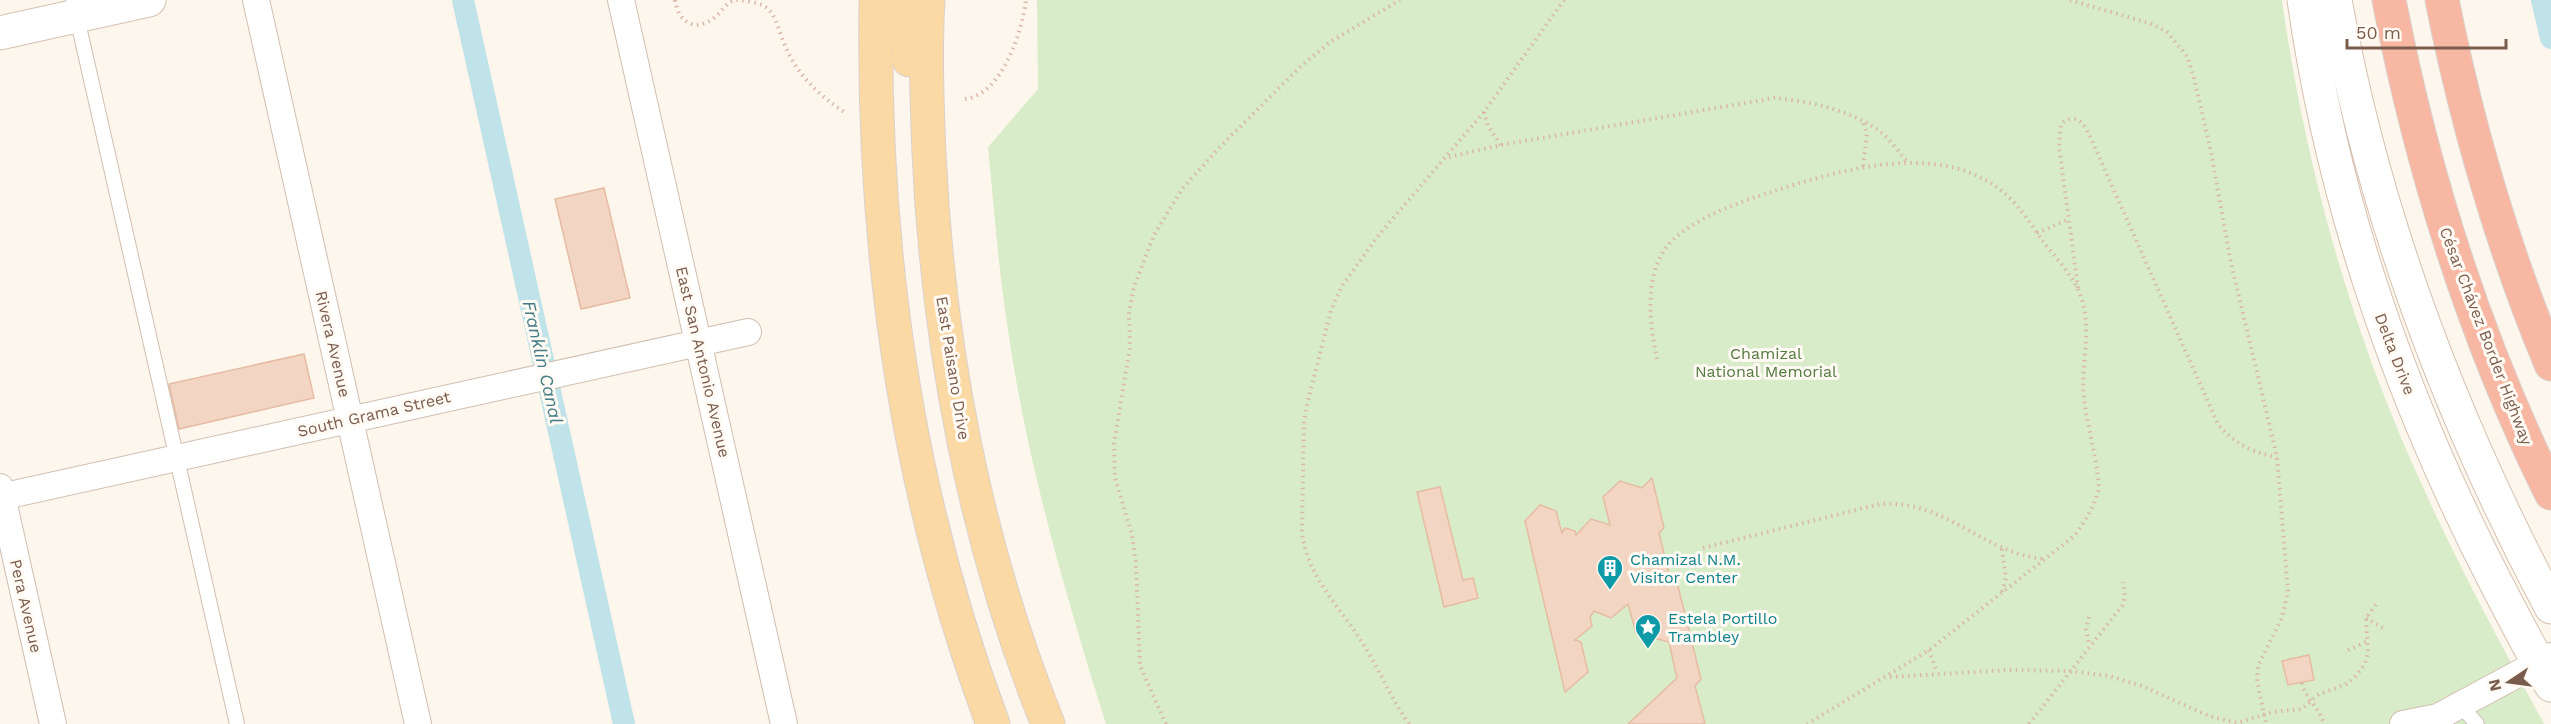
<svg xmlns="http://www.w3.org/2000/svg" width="2551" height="724" viewBox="0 0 2551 724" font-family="'Work Sans',sans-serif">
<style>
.green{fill:#d8ecc9}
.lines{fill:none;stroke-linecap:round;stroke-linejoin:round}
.canal{stroke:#bfe3e8;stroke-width:22}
.building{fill:#f3d5c3;stroke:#e6bba3;stroke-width:1.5}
.service-casing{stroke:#d1beb0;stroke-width:16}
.minor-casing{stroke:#d1beb0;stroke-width:28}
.secondary-casing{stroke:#d6c0b0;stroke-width:35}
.primary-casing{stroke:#dad1cd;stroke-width:35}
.motorway-casing{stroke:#dad1cd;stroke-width:35}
.path{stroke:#d9b8a5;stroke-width:4;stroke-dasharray:1.5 4.5;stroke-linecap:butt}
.service{stroke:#fff;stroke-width:14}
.minor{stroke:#fff;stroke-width:26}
.secondary{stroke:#fff;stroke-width:33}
.primary{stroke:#fbd9a5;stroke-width:33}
.motorway{stroke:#f7b7a3;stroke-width:33}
.labels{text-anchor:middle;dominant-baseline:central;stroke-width:6;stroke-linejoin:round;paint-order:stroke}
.street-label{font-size:16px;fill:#7a5c4d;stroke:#fffaf3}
.park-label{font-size:16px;fill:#537a41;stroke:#fffaf3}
.culture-label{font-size:16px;fill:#0d838f;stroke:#fffaf3;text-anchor:start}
.water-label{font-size:18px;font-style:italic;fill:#437c86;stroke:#fffaf3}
</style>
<rect width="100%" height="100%" fill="#fdf6ec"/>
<!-- green -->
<path class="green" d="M1037,0H2282C2304,159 2348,319 2413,465C2452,554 2498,639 2544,724H1106C1065,593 1026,460 1007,323C998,265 994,206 988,147L1038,89Z"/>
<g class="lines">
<!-- canal -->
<path class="canal" d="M463,0L624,724
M2542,0L2551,38"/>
</g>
<!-- building -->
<path class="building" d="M604,188L630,298L581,309L555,199Z
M304,354L314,398L179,429L169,384Z
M1652,478L1664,528L1659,533L1669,574L1676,578L1701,679L1695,686L1705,724H1628L1677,678L1669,642L1636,633L1628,604L1611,618L1594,611L1590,617L1592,626L1575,640L1581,642L1588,672L1565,692L1525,521L1540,505L1556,511L1562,533L1565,528L1575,531L1576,535L1591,519L1610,525L1603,497L1620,481L1642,488Z
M1440,487L1463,580L1473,578L1478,598L1444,607L1417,492Z
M2309,655L2314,680L2288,685L2282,661Z"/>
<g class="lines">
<!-- service casing -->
<g class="service-casing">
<path id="service" d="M73,0L237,724
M2461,706L2477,724"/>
</g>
<!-- minor casing -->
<g class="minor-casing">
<path id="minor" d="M256,0L418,724
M621,0L784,724
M0,487L53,724
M0,497L748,332
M2403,724L2438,717L2551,656"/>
</g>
<!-- secondary casing -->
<g class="secondary-casing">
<path id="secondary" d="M2304,0C2333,203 2401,399 2495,581C2513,616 2531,651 2551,685
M2335,0C2373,212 2450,417 2551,607
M0,33L149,0"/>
</g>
<!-- primary casing -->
<g class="primary-casing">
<path id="primary" d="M876,0C872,247 906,492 993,724
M881,0C909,11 910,33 909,60
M928,0C925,51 927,103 929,154C938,347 975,544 1048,724"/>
</g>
<!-- motorway casing -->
<g class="motorway-casing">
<path id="motorway" d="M2389,0C2422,171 2474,337 2551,493
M2442,0C2467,125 2502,246 2551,364"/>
</g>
<!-- path -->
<path class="path" d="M675,0C678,21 694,33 714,18C721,13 725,3 735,0C743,0 754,2 762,5C776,11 778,30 784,43C797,76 819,95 847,114
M2070,0L2152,24L2167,32L2187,56L2194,78L2211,152L2231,263L2277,457L2288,591L2282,618L2258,666L2257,681L2266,724
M965,99C1003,94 1022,31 1026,0
M1484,112L1488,126L1501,145
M1449,157L1501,145L1774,98C1808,101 1851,110 1879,131C1890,139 1899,152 1907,162
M1863,166L1867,134L1863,122
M2037,233L2069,219
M2078,288L2059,146L2061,124C2074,114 2081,119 2088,132L2218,424C2233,443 2253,453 2277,457
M1657,359C1650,325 1644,280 1665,249C1685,221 1739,202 1771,192C1840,170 1938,140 2002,191C2018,204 2031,224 2042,240C2054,256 2071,273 2079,292C2094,326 2080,364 2084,399C2088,429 2097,458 2099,489C2094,506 2085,522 2074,536L1929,650L1807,724
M1703,548L1880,504C1945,499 1982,553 2044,559
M2002,549L2006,578L2002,592
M2089,617L2086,629L2089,645
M2366,618L2383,628
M1929,650L1937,672
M2348,650L2366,642
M1890,677L2007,670L2071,671L2109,676L2142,686L2209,716L2237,723L2272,712L2302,709L2319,694L2345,685L2354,678L2365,664L2368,653L2366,618L2377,603
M2302,683C2306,699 2319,707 2324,724
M1166,724L1140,666L1136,564L1132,535L1115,478L1114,443L1130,347L1129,312L1134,287L1154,235L1182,189L1220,147L1300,67L1330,42L1400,0
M1409,724C1393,701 1382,676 1368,652C1345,612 1308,580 1302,533L1304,421L1307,405L1331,310L1342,286L1378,236L1484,112L1564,0
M2029,724L2122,606L2125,597L2123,582"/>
<!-- service -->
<use href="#service" class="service"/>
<!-- minor -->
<use href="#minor" class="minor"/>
<!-- secondary -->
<use href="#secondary" class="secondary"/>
<!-- primary -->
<use href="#primary" class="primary"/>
<!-- motorway -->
<use href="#motorway" class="motorway"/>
</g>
<!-- icons -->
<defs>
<g id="building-pin" transform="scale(1.35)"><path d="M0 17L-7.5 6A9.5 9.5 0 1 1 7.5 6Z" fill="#0f9aa8" stroke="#fffaf3"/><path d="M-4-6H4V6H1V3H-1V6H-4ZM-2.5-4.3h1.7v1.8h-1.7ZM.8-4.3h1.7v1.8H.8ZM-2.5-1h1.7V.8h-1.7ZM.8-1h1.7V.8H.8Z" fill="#fff"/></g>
<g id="sight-pin" transform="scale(1.35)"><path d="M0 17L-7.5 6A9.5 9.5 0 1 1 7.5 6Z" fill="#0f9aa8" stroke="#fffaf3"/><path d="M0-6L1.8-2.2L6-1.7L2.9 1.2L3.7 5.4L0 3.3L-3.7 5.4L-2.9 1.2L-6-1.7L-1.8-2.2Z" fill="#fff"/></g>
</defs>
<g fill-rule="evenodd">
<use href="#building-pin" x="1610" y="568"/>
<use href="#sight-pin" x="1648" y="627"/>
</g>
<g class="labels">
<!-- street labels -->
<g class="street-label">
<text transform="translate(2486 336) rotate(69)">César Chávez Border Highway</text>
<text transform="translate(333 344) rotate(77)">Rivera Avenue</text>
<text transform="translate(2395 354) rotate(69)">Delta Drive</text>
<text transform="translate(703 362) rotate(77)">East San Antonio Avenue</text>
<text transform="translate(953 368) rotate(81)">East Paisano Drive</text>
<text transform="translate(374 414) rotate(-13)">South Grama Street</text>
<text transform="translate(26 606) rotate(77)">Pera Avenue</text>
</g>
<!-- park labels -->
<g class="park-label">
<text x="1766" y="353">Chamizal<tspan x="1766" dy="18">National Memorial</tspan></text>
</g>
<!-- culture labels -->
<g class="culture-label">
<text x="1630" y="559">Chamizal N.M.<tspan x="1630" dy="18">Visitor Center</tspan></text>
<text x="1668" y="618">Estela Portillo<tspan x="1668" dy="18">Trambley</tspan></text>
</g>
<!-- water labels -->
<g class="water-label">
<text transform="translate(543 362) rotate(77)">Franklin Canal</text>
</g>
</g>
<!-- north arrow -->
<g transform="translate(2509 682) rotate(257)" stroke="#fffaf3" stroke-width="4.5" paint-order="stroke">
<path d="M0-4.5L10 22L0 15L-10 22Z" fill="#7a5c4d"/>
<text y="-9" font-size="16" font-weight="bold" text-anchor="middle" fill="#7a5c4d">N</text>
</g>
<!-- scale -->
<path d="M2347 39v9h159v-9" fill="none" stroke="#7a5c4d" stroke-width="3"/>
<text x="2356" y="39" font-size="18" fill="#7a5c4d" stroke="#fffaf3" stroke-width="4.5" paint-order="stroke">50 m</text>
</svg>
